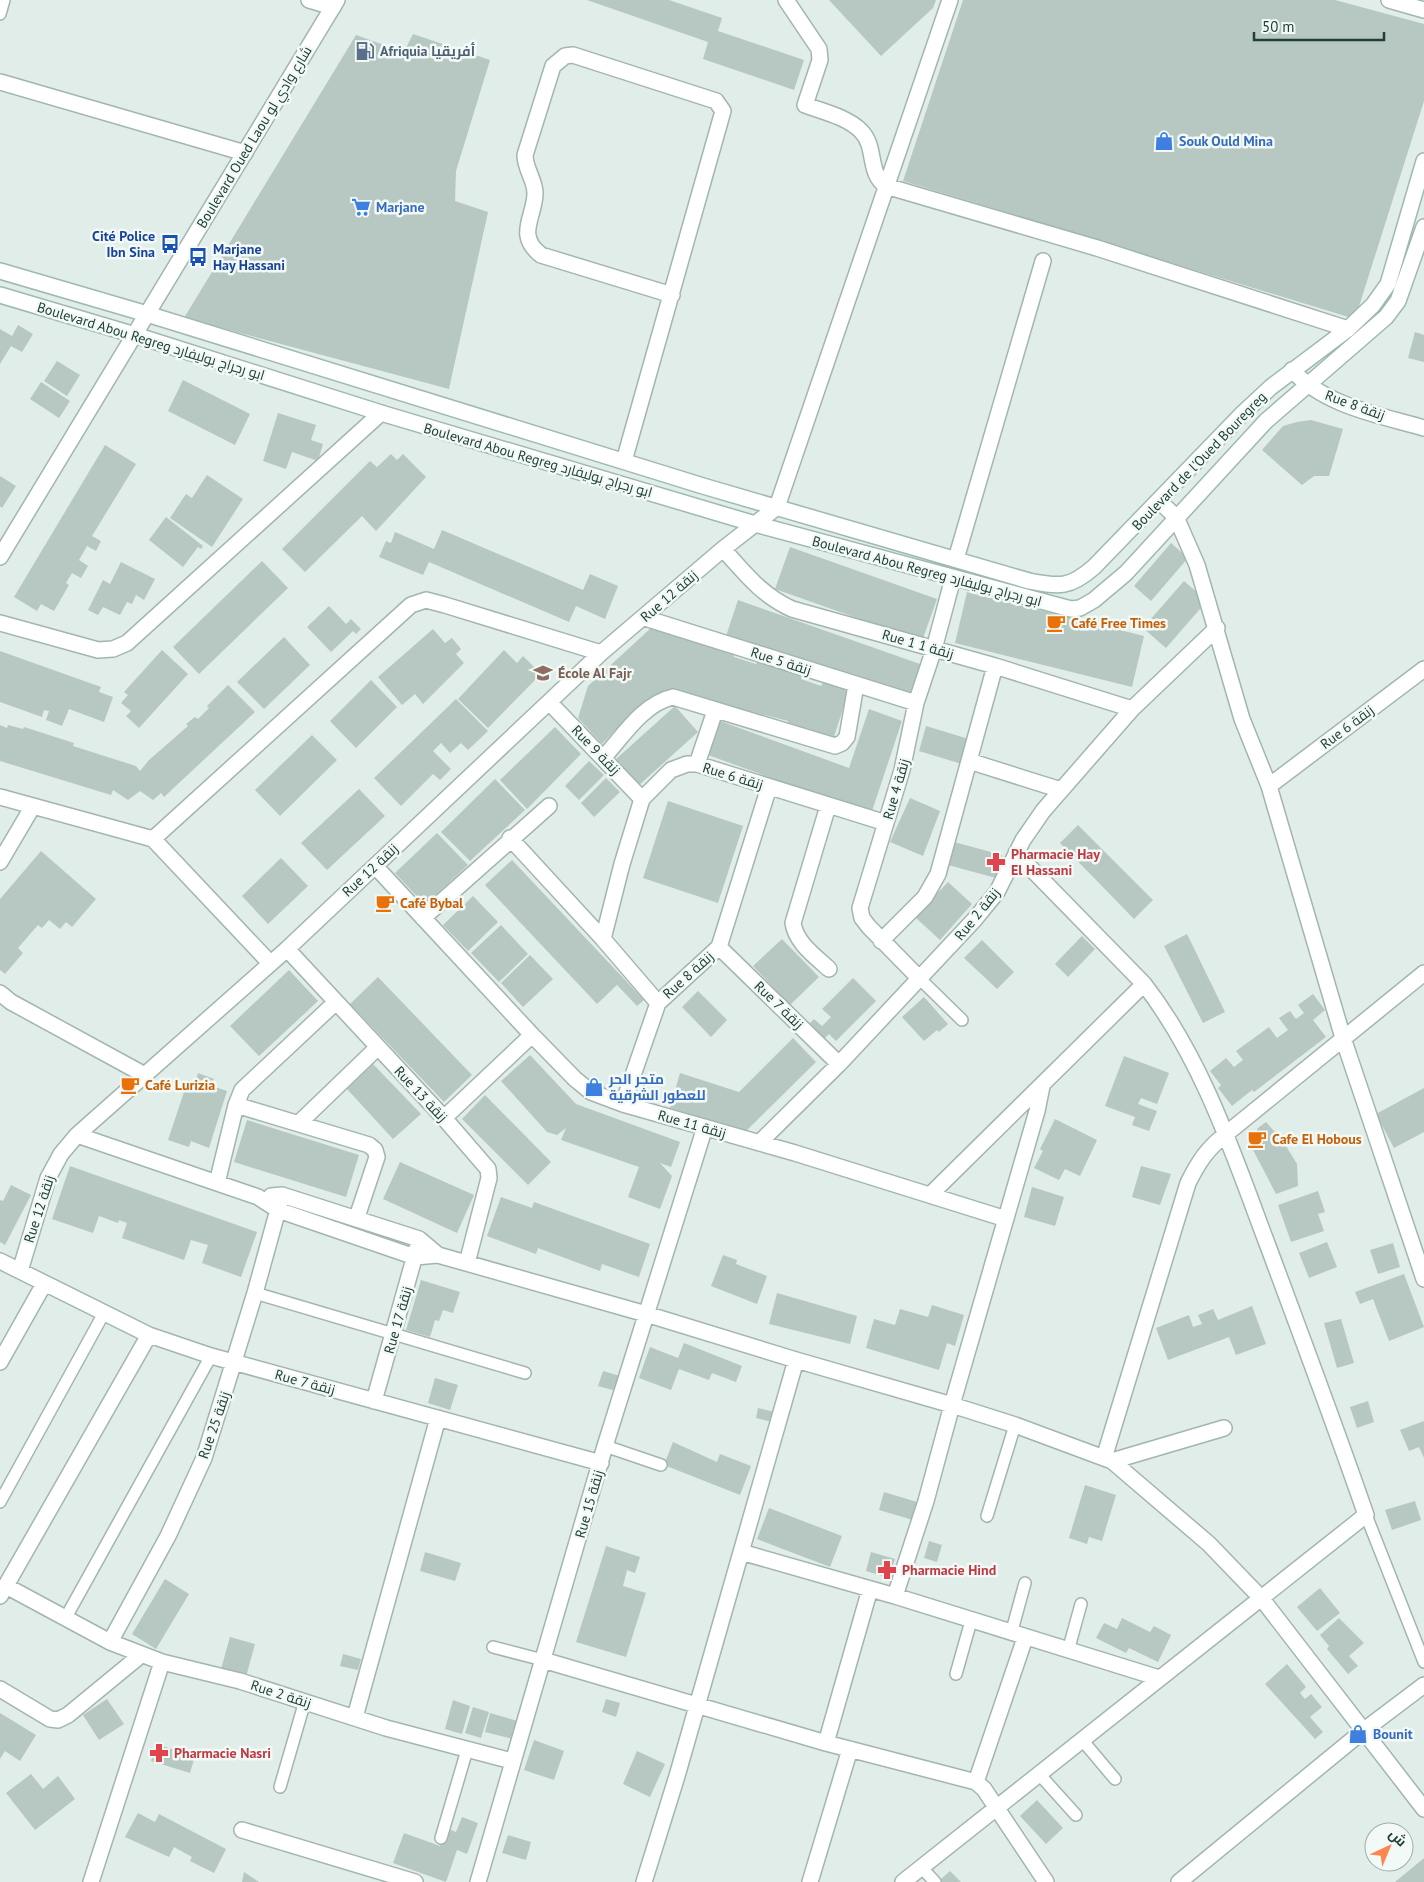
<svg xmlns="http://www.w3.org/2000/svg" width="1424" height="1882" viewBox="0 0 1424 1882" font-family="'PT Sans',Cairo,sans-serif">
<style>
.building{fill:#b6c8c1}
.lines{fill:none;stroke-linecap:round;stroke-linejoin:round}
.pedestrian-casing{stroke:#a3b5b0;stroke-width:14}
.minor-casing{stroke:#a3b5b0;stroke-width:18}
.tertiary-casing{stroke:#a3b5b0;stroke-width:18}
.secondary-casing{stroke:#9eb9b2;stroke-width:18}
.pedestrian{stroke:#fff;stroke-width:11}
.minor{stroke:#fff;stroke-width:15}
.tertiary{stroke:#fff;stroke-width:15}
.secondary{stroke:#fff;stroke-width:15}
.labels{text-anchor:middle;dominant-baseline:central;stroke-width:5;stroke-linejoin:round;paint-order:stroke}
.service-label{font-size:14px;font-weight:bold;fill:#4e5e75;stroke:#f2f9f6;text-anchor:start}
.street-label{font-size:14px;fill:#203f39;stroke:#f2f9f6}
.shop-label{font-size:14px;font-weight:bold;fill:#366cbe;stroke:#f2f9f6;text-anchor:start}
.transit-label{font-size:14px;font-weight:bold;fill:#164399;stroke:#f2f9f6;text-anchor:end}
.food-label{font-size:14px;font-weight:bold;fill:#c56008;stroke:#f2f9f6;text-anchor:start}
.education-label{font-size:14px;font-weight:bold;fill:#785e54;stroke:#f2f9f6;text-anchor:start}
.health-label{font-size:14px;font-weight:bold;fill:#be3a42;stroke:#f2f9f6;text-anchor:start}
</style>
<rect width="100%" height="100%" fill="#e1ede8"/>
<!-- building -->
<path class="building" d="M587,0H669L722,18L718,31L804,60L794,90L703,59L708,42Z
M829,0H936L933,8L881,56Z
M963,0H1335L1424,24V101L1355,319L903,181Z
M413,34L490,60L456,171L455,201L488,212L449,389L184,318L356,35L404,52Z
M18,325L33,334L22,352L11,346L0,364V329L12,336Z
M1415,332L1424,335V362L1408,358Z
M57,361L80,375L67,396L44,381Z
M183,380L250,414L235,445L168,411Z
M41,382L70,401L59,418L30,399Z
M278,413L316,425L311,440L323,444L318,461L292,452L286,469L263,461Z
M1311,420L1343,429L1329,476H1314L1302,485L1262,450L1283,426L1297,422Z
M105,445L136,464L92,536L101,541L96,551L87,546L79,560L88,566L81,578L72,573L66,583L69,585L54,611L41,604L37,611L14,597Z
M391,454L397,460L403,454L426,477L376,531L362,516L305,572L282,549L370,461L377,467Z
M207,475L243,499L212,547L170,518L186,494L192,498Z
M0,476L16,486L2,508L0,506Z
M166,517L203,546L201,549L198,547L183,567L149,540Z
M442,530L583,590L590,574L618,586L605,619L576,606L569,622L429,562L423,575L379,557L386,541L391,543L395,532L434,549Z
M1171,543L1188,558L1151,601L1134,586Z
M790,547L937,599L922,641L775,589Z
M262,561L288,588L199,674L173,647Z
M121,562L155,579L144,600L136,595L132,604L127,602L120,615L103,607L98,615L88,610L103,580L110,584Z
M1184,581L1207,601L1166,648L1143,628Z
M967,592L1144,636L1132,687L955,643Z
M738,600L920,664L908,700L726,636Z
M329,606L346,624L351,619L361,629L356,634L353,631L331,652L307,627Z
M652,627L733,652L734,657L756,664L760,657L801,672V679L821,686L824,681L849,690L833,740L810,730L809,734L788,727V721L672,691L623,722L602,744L578,718L588,686Z
M433,629L445,643L452,638L461,649L456,654L464,663L423,704L415,694L402,705L378,677Z
M284,637L310,665L264,709L237,682Z
M162,650L188,674L139,728L126,716L131,711L121,703L128,695L124,692Z
M504,650L517,663L523,656L541,674L488,728L458,699Z
M0,651L101,687L99,692L113,697L104,722L69,709L62,726L46,720L49,711L44,710L42,717L0,702Z
M371,680L397,707L356,748L330,721Z
M228,685L255,712L164,797L161,793L153,800L140,791L128,800L113,790L111,795L0,761V725L7,728L8,725L23,729L24,727L74,743L73,746L136,766L140,771L149,760L188,726L186,724L195,717L198,719L209,708L207,706Z
M456,699L488,731L468,750L461,743L450,753L441,743L433,751L451,769L440,780L433,774L401,806L374,778Z
M675,706L698,732L638,786L615,760Z
M869,709L902,721L871,814L708,755L720,721L849,768Z
M926,726L972,740L965,765L919,751Z
M555,727L581,754L527,809L500,780Z
M312,735L337,760L280,816L255,790Z
M589,761L604,775L579,800L565,786Z
M606,778L620,792L594,817L581,803Z
M495,779L525,810L470,861L441,832Z
M359,789L385,816L327,870L301,843Z
M910,798L940,811L923,856L890,842Z
M668,801L743,826L718,903L643,878Z
M1078,825L1153,900L1134,919L1060,843Z
M437,833L468,865L425,905L395,873Z
M954,842L1002,855L996,878L948,865Z
M41,851L96,899L72,927L66,922L60,929L49,920L42,928L38,925L18,948L23,953L5,974L0,970V899Z
M281,858L308,886L268,924L242,896Z
M512,860L644,1000L637,1006L617,985L597,1004L485,885Z
M948,882L972,904L940,940L915,917Z
M473,896L498,922L468,951L443,925Z
M501,925L528,954L499,982L471,953Z
M1187,934L1225,1012L1203,1023L1164,946Z
M1082,936L1095,949L1068,977L1055,964Z
M782,939L819,977L790,1005L753,966Z
M982,940L1014,972L997,989L964,958Z
M530,955L553,979L523,1007L501,983Z
M289,970L318,1001L259,1056L230,1026Z
M378,977L472,1075L444,1102L350,1004Z
M853,978L876,1001L836,1041L829,1034L824,1039L809,1024L814,1019L822,1026L831,1017L822,1009Z
M698,991L727,1020L711,1037L682,1007Z
M1313,994L1325,1010L1313,1020L1326,1037L1254,1092L1252,1090L1232,1106L1218,1088L1221,1085L1210,1071L1226,1058L1234,1067L1243,1060L1236,1051L1269,1027L1277,1038L1288,1030L1279,1018L1290,1011L1296,1019L1304,1013L1298,1005Z
M924,997L948,1024L939,1032L937,1030L924,1041L902,1017Z
M793,1038L816,1062L746,1131L670,1108L680,1073L739,1092Z
M530,1055L576,1104L680,1142L671,1167L660,1163L672,1176L660,1209L628,1197L639,1167L561,1140L566,1128L557,1135L547,1132L501,1081Z
M1124,1056L1169,1073L1157,1104L1141,1098L1138,1104L1157,1111L1149,1131L1132,1125L1135,1117L1105,1106Z
M373,1064L421,1114L393,1139L347,1089Z
M198,1073L214,1079L212,1086L227,1091L209,1148L191,1141L189,1147L168,1140L188,1080L195,1083Z
M1424,1088V1132L1394,1148L1376,1114Z
M485,1095L551,1162L528,1185L462,1119Z
M1055,1119L1097,1140L1080,1176L1065,1169L1059,1180L1034,1168L1043,1151L1040,1149Z
M247,1120L359,1155L346,1197L234,1162Z
M1266,1122L1283,1141L1297,1164L1298,1186L1276,1194L1252,1148L1253,1138L1258,1128Z
M400,1162L474,1195L457,1233L383,1199Z
M70,1166L257,1232L241,1277L202,1263L208,1245L191,1240L184,1260L122,1238L127,1223L119,1220L118,1223L99,1216L93,1233L52,1219Z
M1141,1166L1171,1174L1160,1205L1132,1197Z
M11,1185L31,1195L5,1245L0,1242V1200L3,1201Z
M1032,1187L1064,1197L1055,1226L1024,1217Z
M1318,1191L1325,1212L1318,1214L1324,1231L1291,1242L1278,1205Z
M501,1197L532,1208L534,1202L650,1244L639,1277L602,1264L600,1271L538,1248L536,1254L487,1236Z
M1327,1242L1337,1267L1309,1278L1299,1253Z
M1393,1243L1400,1267L1378,1274L1370,1250Z
M723,1255L737,1260L736,1264L767,1276L757,1304L711,1286Z
M1404,1274L1424,1327L1389,1341L1373,1299L1360,1304L1355,1292Z
M421,1280L460,1292L453,1313L443,1310L439,1321L435,1320L430,1337L406,1330Z
M777,1293L857,1316L850,1344L769,1324Z
M932,1305L964,1315L955,1346L947,1343L939,1370L866,1348L874,1319L895,1325L900,1309L928,1317Z
M1252,1306L1266,1344L1236,1355L1229,1337L1168,1360L1156,1328L1189,1315L1193,1327L1202,1324L1198,1315L1213,1309L1218,1320Z
M1341,1319L1354,1363L1337,1368L1324,1323Z
M684,1343L742,1366L736,1382L712,1373L709,1380L679,1369L671,1390L639,1378L650,1347L678,1358Z
M603,1371L620,1376L616,1391L598,1386Z
M435,1378L458,1385L450,1410L428,1403Z
M1368,1401L1374,1422L1357,1428L1350,1407Z
M758,1408L775,1412L772,1422L756,1418Z
M1424,1421V1458L1419,1447L1409,1451L1400,1430Z
M673,1442L717,1462L720,1454L751,1466L740,1495L664,1465Z
M1085,1485L1116,1495L1102,1541L1089,1537L1087,1544L1069,1538Z
M884,1492L917,1502L913,1520L879,1510Z
M1415,1501L1421,1520L1392,1530L1385,1510Z
M769,1508L842,1536L830,1567L757,1539Z
M929,1541L942,1545L937,1562L924,1558Z
M606,1546L640,1557L635,1573L627,1570L623,1586L646,1593L626,1657L576,1642Z
M425,1552L461,1563L455,1581L420,1571Z
M871,1552L895,1559L889,1578L866,1571Z
M165,1579L189,1594L156,1649L132,1634Z
M1320,1588L1340,1613L1317,1631L1297,1607Z
M1122,1618L1150,1632L1154,1626L1171,1635L1158,1662L1129,1648L1126,1653L1096,1638L1104,1623L1117,1629Z
M1339,1618L1364,1643L1349,1656L1358,1666L1348,1674L1327,1649L1329,1646L1320,1635Z
M230,1637L255,1644L246,1677L221,1669Z
M343,1654L361,1659L358,1670L340,1666Z
M1287,1664L1306,1687L1300,1693L1305,1699L1311,1694L1322,1707L1310,1717L1323,1732L1315,1739L1265,1684Z
M107,1699L124,1724L99,1740L83,1715Z
M606,1699L620,1703L616,1717L602,1712Z
M453,1700L470,1706L462,1734L445,1729Z
M473,1707L489,1712L481,1738L465,1733Z
M0,1713L36,1735L20,1761L5,1751L0,1759Z
M490,1713L518,1721L513,1739L485,1732Z
M534,1740L564,1751L554,1780L524,1770Z
M156,1744L195,1756L190,1773L151,1761Z
M637,1751L665,1764L650,1797L623,1784Z
M31,1774L43,1789L58,1776L75,1799L35,1830L6,1793Z
M1037,1800L1063,1828L1046,1844L1020,1816Z
M138,1813L155,1822L159,1814L226,1849L214,1873L190,1861L192,1857L174,1847L169,1857L125,1837Z
M462,1817L478,1823L467,1854L457,1850L446,1882L393,1863L404,1833L440,1846L446,1828L456,1832Z
M508,1835L531,1842L526,1860L502,1853Z
M1424,1858V1882H1395Z
M950,1871L961,1882H942L940,1880Z
M244,1872L259,1882H242Z"/>
<g class="lines">
<!-- pedestrian casing -->
<g class="pedestrian-casing">
<path id="pedestrian" d="M0,14L4,0
M920,979L962,1020
M255,1293L525,1373
M605,1446L661,1465
M0,1502L104,1313
M1366,1515L1424,1662
M987,1516L1015,1425
M65,1619L211,1356
M1011,1634L1025,1583
M493,1647L543,1660
M1068,1651L1081,1604
M956,1674L971,1621
M1083,1741L1115,1779
M1040,1775L1076,1815
M280,1787L305,1701
M441,1838L467,1750
M921,1867L935,1882"/>
</g>
<!-- minor casing -->
<g class="minor-casing">
<path id="minor" d="M309,0L333,7
M786,0L819,49L820,60L805,105C824,112 847,117 861,131C877,147 867,173 886,186L1097,248L1348,329
M1389,0L1424,10
M0,82L245,153
M1292,370C1325,406 1379,415 1424,428
M624,461L723,111L716,101L573,55L565,56L553,66L525,155C525,169 535,180 535,193C535,217 515,235 541,255L672,295
M1159,501L1176,517L1197,565L1242,719L1269,786L1343,1038L1424,1279
M723,549C745,573 761,595 792,609L995,666L1132,709
M956,559L1043,261
M645,618L916,703
M0,623L98,650L113,649L127,643L381,413
M549,702L642,799
M604,757C623,736 644,703 673,697L835,746L842,743L847,737L856,685
M969,761L1061,790
M697,764L715,711
M1269,786L1424,669
M0,797L153,839L270,963
M828,806L793,923C796,943 815,956 829,969
M510,838L603,939L658,1003
M153,839L411,605L426,600L445,605L601,653
M0,862L33,806
M375,866L532,1035L575,1079L591,1092L623,1104L795,1153L1006,1219
M423,918L549,806
M603,939L622,864L642,799L671,770L687,764H697L886,823
M881,941L925,897L938,874L995,666
M719,947L839,1064
M287,949L444,1118L488,1169L489,1178L467,1263
M920,979L869,927L862,918L860,908L902,770L916,703L934,649L953,578
M0,993L11,1002L143,1074
M623,1104L658,1003L719,947L769,787
M236,1105L369,1145L375,1150L377,1157L357,1217
M444,1118L532,1035
M299,1123L378,1047
M77,1135L258,1197L278,1210L415,1257L438,1255L646,1314L796,1360L952,1405L1015,1425L1112,1461L1209,1544L1262,1599L1424,1809
M759,1143L839,1064L975,919L997,892L1023,840L1043,811L1132,709L1217,628
M217,1183L236,1105L242,1090L336,1002
M931,1194L1144,984
M271,1196L282,1195L419,1239L438,1255
M0,1261L149,1335L211,1356L601,1463
M20,1271L48,1178L61,1154L77,1135L287,949L601,653L723,549L777,507L950,0
M0,1362L44,1284
M374,1401L417,1248
M1104,1458L1188,1183C1199,1161 1207,1149 1226,1134L1424,973
M1112,1461L1224,1428
M741,1552L895,1596L1159,1678
M6,1586L110,1642L162,1662L240,1681L386,1728L512,1761
M0,1596L149,1335
M895,1596L926,1501L952,1405L1037,1111L1042,1086
M110,1642L168,1536L204,1458L255,1293L282,1195
M543,1660L826,1743L976,1782L984,1789L1046,1882
M0,1689L50,1719L58,1720L68,1715L141,1655
M355,1717L438,1418
M826,1743L870,1589
M976,1782L1025,1638
M242,1830L415,1882
M91,1882L162,1662
M478,1882L605,1446L705,1127
M644,1882L677,1776L796,1360
M810,1882L850,1749
M903,1882L1366,1515C1335,1425 1301,1335 1268,1246C1234,1156 1203,1060 1144,984L1016,853
M1179,1882L1363,1731L1424,1685"/>
</g>
<!-- tertiary casing -->
<g class="tertiary-casing">
<path id="tertiary" d="M0,557L337,0"/>
</g>
<!-- secondary casing -->
<g class="secondary-casing">
<path id="secondary" d="M0,271L147,314L703,486L1029,581C1060,587 1070,588 1094,567L1243,413L1271,387L1348,329L1373,305L1388,284L1424,161
M0,295L135,335L381,413L755,524L1071,609L1080,608L1094,600L1126,573L1266,421L1386,317L1398,301L1424,227"/>
</g>
<!-- pedestrian -->
<use href="#pedestrian" class="pedestrian"/>
<!-- minor -->
<use href="#minor" class="minor"/>
<!-- tertiary -->
<use href="#tertiary" class="tertiary"/>
<!-- secondary -->
<use href="#secondary" class="secondary"/>
</g>
<!-- icons -->
<defs>
<g id="fuel-bare" transform="scale(1.5)"><path d="M-5.5-6h7V0h2V4h1.3V-2.5L3-4.5l.8-.8L6-3V5H2.5V1h-1V6h-7ZM-4.2-4.7v3.2H.2V-4.7Z" fill="#5c6f8a" stroke="#f2f9f6" stroke-width="2.5" paint-order="stroke"/></g>
<g id="shop-bare" transform="scale(1.5)"><path d="M-5-2.5h2.3a2.7 3.5 0 0 1 5.4 0H5L5.5 6h-11ZM-1.5-2.5h3a1.5 2.3 0 0 0-3 0Z" fill="#3f7fe0" stroke="#f2f9f6" stroke-width="2.5" paint-order="stroke"/></g>
<g id="supermarket-bare" transform="scale(1.5)"><path d="M-6-5.5h2.5l.6 2H6L4.5 2H-2.5L-4.4-4H-6ZM-1.5 3.2a1.3 1.3 0 1 0 .1 0ZM3 3.2a1.3 1.3 0 1 0 .1 0Z" fill="#3f7fe0" stroke="#f2f9f6" stroke-width="2.5" paint-order="stroke"/></g>
<g id="bus-bare" transform="scale(1.5)"><path d="M-5-6H5V4H4V6H2V4H-2V6H-4V4H-5ZM-3.5-4V0h7V-4ZM-3.5 1.2v1.5H-2V1.2ZM2 1.2v1.5H3.5V1.2Z" fill="#1a4fb4" stroke="#f2f9f6" stroke-width="2.5" paint-order="stroke"/></g>
<g id="cafe-bare" transform="scale(1.5)"><path d="M-5.5-4.5H6V0H3Q3 3.5 0 3.5H-2.5Q-5.5 3.5-5.5 0ZM3-3.2v2h1.7v-2ZM-6 4.5H4V6H-6Z" fill="#e8710a" stroke="#f2f9f6" stroke-width="2.5" paint-order="stroke"/></g>
<g id="school-bare" transform="scale(1.5)"><path d="M0-5L7-2L0 1L-7-2ZM-4 1L0 2.5L4 1V4Q0 6-4 4Z" fill="#8d6e63" stroke="#f2f9f6" stroke-width="2.5" paint-order="stroke"/></g>
<g id="pharmacy-bare" transform="scale(1.5)"><path d="M-2-6h4v4h4v4h-4v4h-4v-4h-4v-4h4Z" fill="#e0444e" stroke="#f2f9f6" stroke-width="2.5" paint-order="stroke"/></g>
</defs>
<g fill-rule="evenodd">
<use href="#fuel-bare" x="365" y="51"/>
<use href="#shop-bare" x="1164" y="141"/>
<use href="#supermarket-bare" x="361" y="207"/>
<use href="#bus-bare" x="170" y="244"/>
<use href="#bus-bare" x="198" y="257"/>
<use href="#cafe-bare" x="1056" y="623"/>
<use href="#school-bare" x="543" y="673"/>
<use href="#pharmacy-bare" x="996" y="862"/>
<use href="#cafe-bare" x="385" y="903"/>
<use href="#cafe-bare" x="130" y="1085"/>
<use href="#shop-bare" x="594" y="1087"/>
<use href="#cafe-bare" x="1257" y="1139"/>
<use href="#pharmacy-bare" x="887" y="1570"/>
<use href="#shop-bare" x="1358" y="1734"/>
<use href="#pharmacy-bare" x="159" y="1753"/>
</g>
<g class="labels">
<!-- service labels -->
<g class="service-label">
<text x="380" y="51">Afriquia أفريقيا</text>
</g>
<!-- street labels -->
<g class="street-label">
<text transform="translate(254 137) rotate(-59)">Boulevard Oued Laou شارع وادي لو</text>
<text transform="translate(151 341) rotate(17)">Boulevard Abou Regreg ابو رجراج بوليفارد</text>
<text transform="translate(1355 405) rotate(20)">Rue 8 زنقة</text>
<text transform="translate(538 460) rotate(16)">Boulevard Abou Regreg ابو رجراج بوليفارد</text>
<text transform="translate(1199 461) rotate(-46)">Boulevard de l'Oued Bouregreg</text>
<text transform="translate(927 571) rotate(15)">Boulevard Abou Regreg ابو رجراج بوليفارد</text>
<text transform="translate(669 596) rotate(-41)">Rue 12 زنقة</text>
<text transform="translate(918 644) rotate(16)">Rue 1 زنقة 1</text>
<text transform="translate(781 661) rotate(18)">Rue 5 زنقة</text>
<text transform="translate(1347 727) rotate(-37)">Rue 6 زنقة</text>
<text transform="translate(596 750) rotate(46)">Rue 9 زنقة</text>
<text transform="translate(733 776) rotate(17)">Rue 6 زنقة</text>
<text transform="translate(896 789) rotate(-74)">Rue 4 زنقة</text>
<text transform="translate(370 870) rotate(-43)">Rue 12 زنقة</text>
<text transform="translate(977 914) rotate(-51)">Rue 2 زنقة</text>
<text transform="translate(688 975) rotate(-42)">Rue 8 زنقة</text>
<text transform="translate(779 1005) rotate(44)">Rue 7 زنقة</text>
<text transform="translate(421 1094) rotate(47)">Rue 13 زنقة</text>
<text transform="translate(692 1124) rotate(16)">Rue 11 زنقة</text>
<text transform="translate(39 1209) rotate(-72)">Rue 12 زنقة</text>
<text transform="translate(398 1320) rotate(-74)">Rue 17 زنقة</text>
<text transform="translate(305 1382) rotate(15)">Rue 7 زنقة</text>
<text transform="translate(214 1425) rotate(-71)">Rue 25 زنقة</text>
<text transform="translate(589 1504) rotate(-74)">Rue 15 زنقة</text>
<text transform="translate(281 1694) rotate(18)">Rue 2 زنقة</text>
</g>
<!-- shop labels -->
<g class="shop-label">
<text x="1179" y="141">Souk Ould Mina</text>
<text x="376" y="207">Marjane</text>
<text x="609" y="1079">متجر الحر<tspan x="609" dy="16">للعطور الشرقية</tspan></text>
<text x="1373" y="1734">Bounit</text>
</g>
<!-- transit labels -->
<g class="transit-label">
<text x="155" y="236">Cité Police<tspan x="155" dy="16">Ibn Sina</tspan></text>
<text x="213" y="249" text-anchor="start">Marjane<tspan x="213" dy="16">Hay Hassani</tspan></text>
</g>
<!-- food labels -->
<g class="food-label">
<text x="1071" y="623">Café Free Times</text>
<text x="400" y="903">Café Bybal</text>
<text x="145" y="1085">Café Lurizia</text>
<text x="1272" y="1139">Cafe El Hobous</text>
</g>
<!-- education labels -->
<g class="education-label">
<text x="558" y="673">École Al Fajr</text>
</g>
<!-- health labels -->
<g class="health-label">
<text x="1011" y="854">Pharmacie Hay<tspan x="1011" dy="16">El Hassani</tspan></text>
<text x="902" y="1570">Pharmacie Hind</text>
<text x="174" y="1753">Pharmacie Nasri</text>
</g>
</g>
<!-- north arrow -->
<g transform="translate(1389 1847) rotate(44)"><circle r="24" fill="#f2f9f6" stroke="#9eafaa"/>
<path d="M0-4L9 19L0 12L-9 19Z" fill="#fc8650"/>
<text y="-8" font-size="14" font-weight="bold" text-anchor="middle" fill="#203f39">ش</text>
</g>
<!-- scale -->
<path d="M1254 32v8h130v-8" fill="none" stroke="#203f39" stroke-width="2.5"/>
<text x="1262" y="32" font-size="15" fill="#203f39" stroke="#f2f9f6" stroke-width="4" paint-order="stroke">50 m</text>
</svg>
